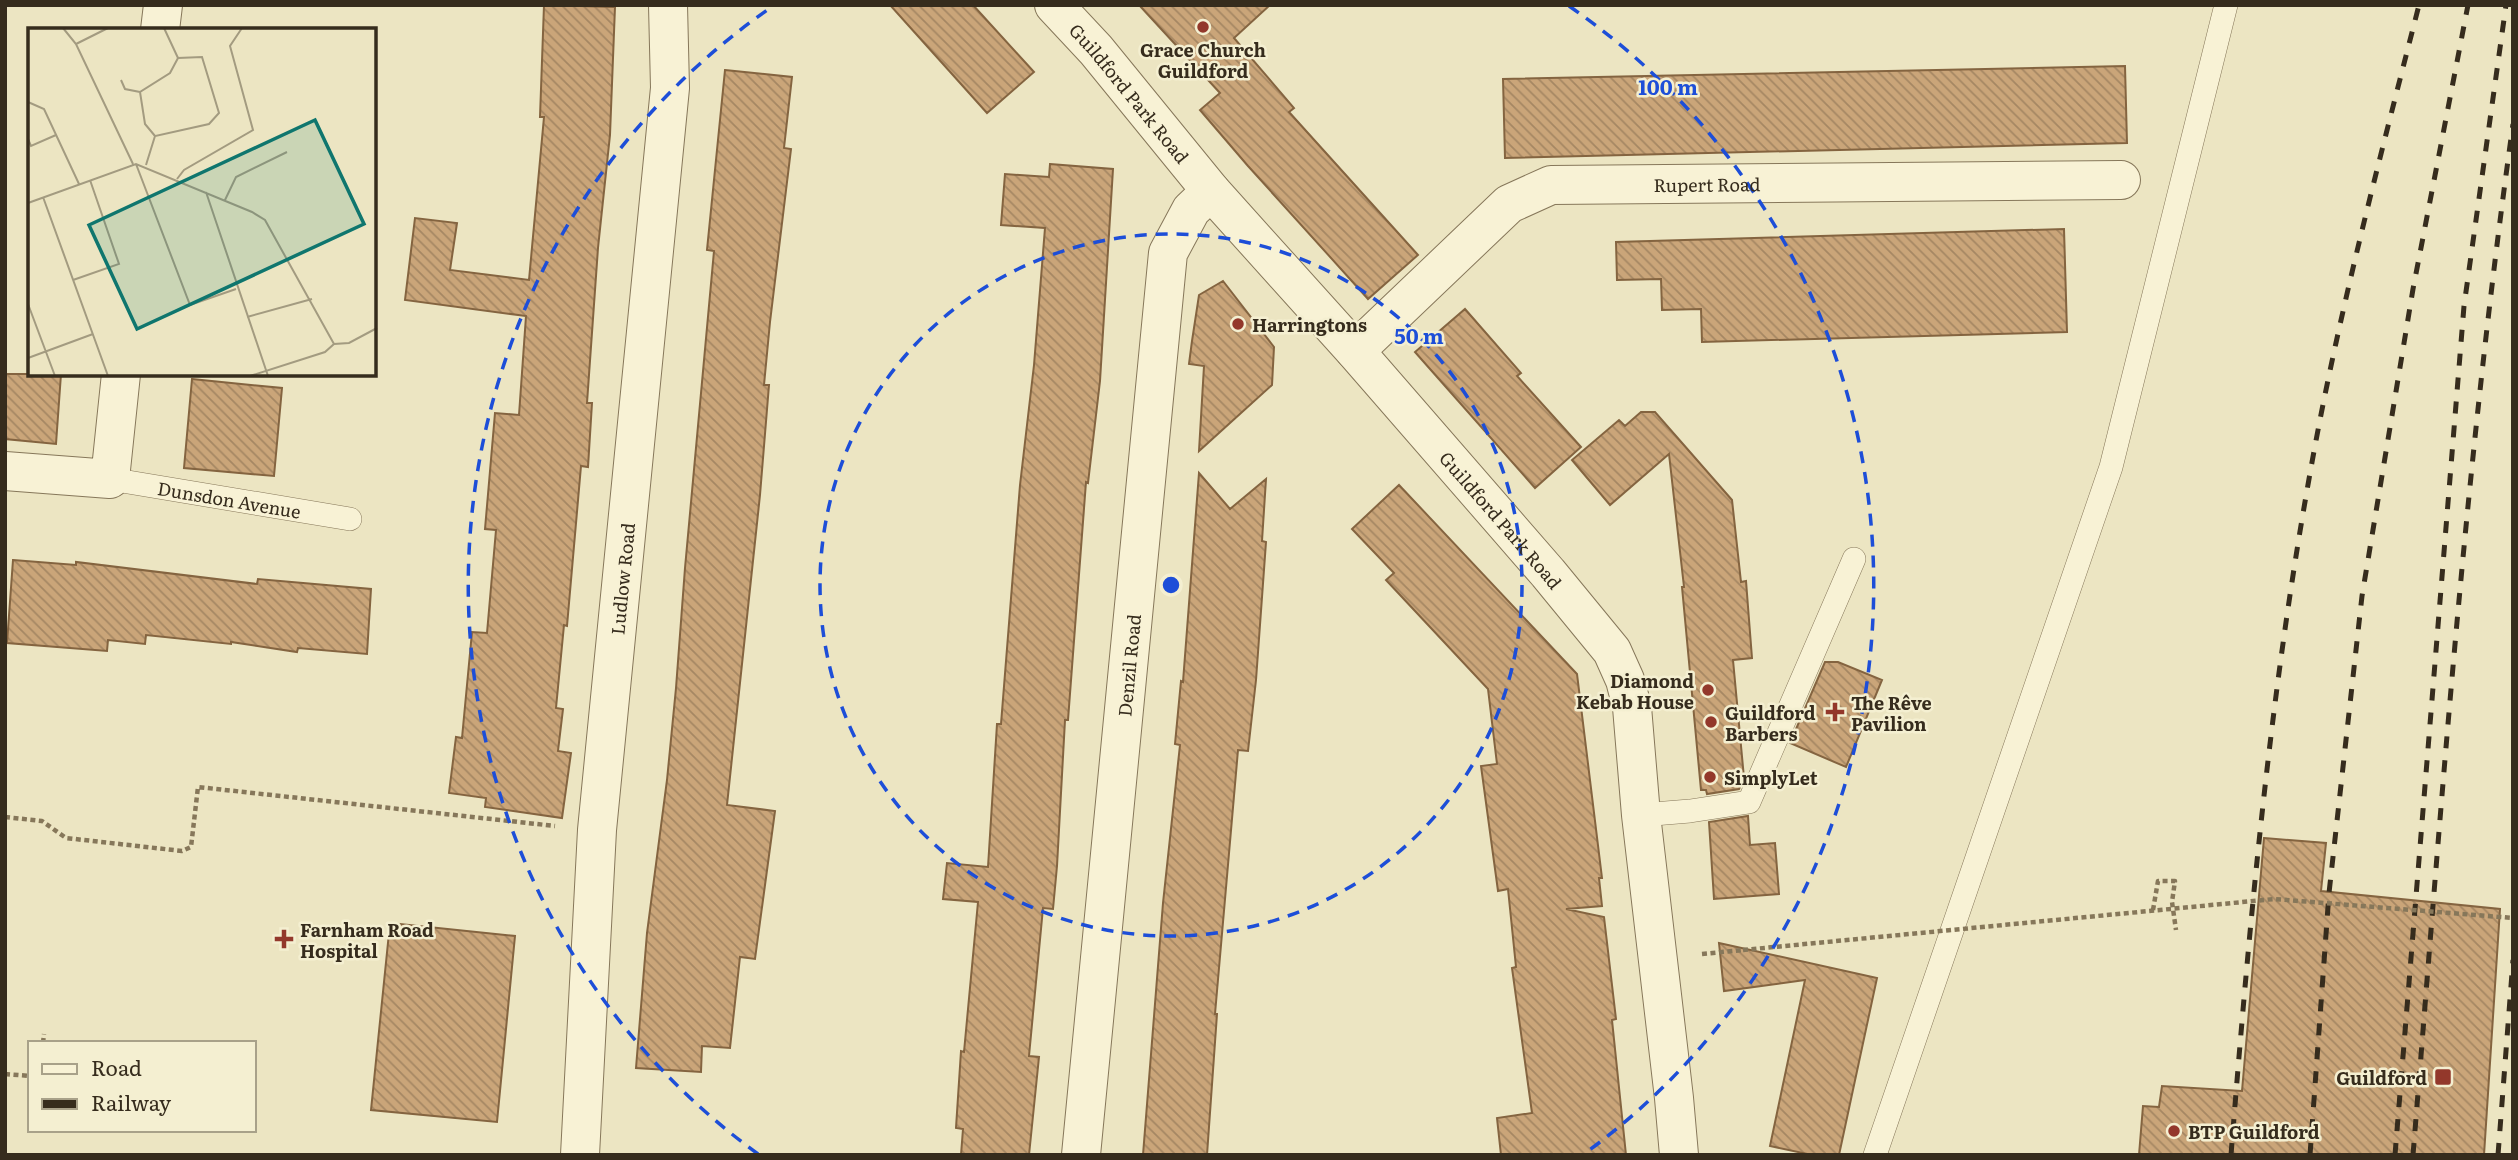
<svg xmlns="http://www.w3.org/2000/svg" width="2518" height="1160" viewBox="0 0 2518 1160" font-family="Literata,serif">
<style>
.building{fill:url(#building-back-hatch);stroke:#846440;stroke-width:2}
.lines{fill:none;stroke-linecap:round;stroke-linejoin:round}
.service-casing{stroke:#86775a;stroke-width:24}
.minor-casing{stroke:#86775a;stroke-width:40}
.tertiary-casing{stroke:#86775a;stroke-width:40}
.path{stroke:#86775a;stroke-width:4.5;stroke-dasharray:5 3.5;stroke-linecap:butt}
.service{stroke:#f8f2d5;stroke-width:23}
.minor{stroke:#f8f2d5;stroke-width:38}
.tertiary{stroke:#f8f2d5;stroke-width:38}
.rail{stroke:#362c1d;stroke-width:5;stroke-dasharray:12 12;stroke-linecap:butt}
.path-bridge{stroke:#86775a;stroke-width:4.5;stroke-dasharray:5 3.5;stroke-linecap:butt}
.ring{fill:none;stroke:#1d4ed8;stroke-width:3.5;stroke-dasharray:12 9}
.poi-dot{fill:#93382b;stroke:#f4efd1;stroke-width:2.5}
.labels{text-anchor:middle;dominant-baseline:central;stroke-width:5;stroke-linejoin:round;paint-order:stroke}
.poi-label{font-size:18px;font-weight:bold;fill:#362c1d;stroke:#f4efd1;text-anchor:start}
.street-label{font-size:18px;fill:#362c1d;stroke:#f4efd1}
.inset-road{fill:none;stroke:#a39b80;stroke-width:2}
.view{fill:#0f766e;fill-opacity:0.15;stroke:#0f766e;stroke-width:3.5}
.inset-edge{fill:none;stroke:#362c1d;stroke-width:3.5}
.centre{fill:#1d4ed8;stroke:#f4efd1;stroke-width:3.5}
.ring-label{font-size:21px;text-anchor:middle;font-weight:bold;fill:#1d4ed8;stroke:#f4efd1;stroke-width:5;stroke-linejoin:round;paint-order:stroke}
</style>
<defs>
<pattern id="building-back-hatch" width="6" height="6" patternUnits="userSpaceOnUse" patternTransform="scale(1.75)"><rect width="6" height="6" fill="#caa579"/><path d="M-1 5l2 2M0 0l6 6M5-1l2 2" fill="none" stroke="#a58763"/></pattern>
</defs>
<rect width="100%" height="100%" fill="#ece5c2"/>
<!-- building -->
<path class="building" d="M544,5L615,7L610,135L598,248L587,403H592L588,467L581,466L567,626L564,625L556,708L563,709L558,751L571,753L562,818L485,807L486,798L449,793L456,737L462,738L472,632L487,633L496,530L485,529L495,413L519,415L526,316L405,300L415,218L457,223L450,270L529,280L544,117H540Z
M890,5H973L1034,72L987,113Z
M1139,5H1270L1234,38L1294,108L1289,112L1418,255L1368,299L1248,166L1200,110L1220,93Z
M2125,66L2127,143L1505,158L1503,79Z
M725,70L792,77L784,148L791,149L770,322L764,385H769L760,495L727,805L775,811L755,959L740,957L730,1048L702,1046L701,1072L636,1068L647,933L667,780L676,688L685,568L714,251L707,250Z
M1050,164L1113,169L1100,381L1088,483L1086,482L1068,720H1065L1057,866L1053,909L1043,908L1029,1056L1039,1057L1029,1155H961L963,1129L956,1128L961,1051L964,1052L978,902L943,899L947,863L988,867L997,724H1001L1020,485L1034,365L1045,228L1001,225L1005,174L1049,177Z
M2064,229L2067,332L1702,342L1701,309L1662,310L1661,279L1617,280L1616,242Z
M1223,281L1274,347L1272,385L1199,451L1204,366L1189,364L1192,341L1199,295Z
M1465,309L1521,373L1517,376L1581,447L1535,488L1415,352Z
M5,374H61L56,444L5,439Z
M192,379L282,388L274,476L184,468Z
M1641,412H1655L1732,500L1741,582L1746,581L1752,658L1733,660L1744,778L1739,789L1707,794L1706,790H1701L1682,587H1684L1669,454L1610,505L1572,460L1619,420L1625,426Z
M1199,473L1230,509L1266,479L1262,541L1266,542L1256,680L1248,751L1238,750L1215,1014H1217L1207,1155H1143L1163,903L1180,745L1175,744L1181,681L1183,682Z
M1399,485L1577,674L1602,878H1599L1602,906L1566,909L1604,917L1616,1019L1612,1020L1626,1155H1501L1497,1118L1532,1113L1512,968L1516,967L1508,889L1498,891L1481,766L1497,764L1488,689L1386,580L1394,573L1352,529Z
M13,560L76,565V562L257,584L258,579L371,589L367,654L298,648L297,652L231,642V644L146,635L145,644L108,640L107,651L7,643Z
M1825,662H1838L1882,680L1846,767L1790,743Z
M1748,816L1750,845L1775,843L1779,894L1714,899L1709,822Z
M2264,838L2326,843L2321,891L2500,909L2484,1155H2139L2143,1106L2159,1107L2162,1086L2242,1091Z
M390,923L515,936L497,1122L371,1110Z
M1719,943L1877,978L1839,1155H1812L1770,1146L1805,980L1724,991Z"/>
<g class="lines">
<!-- service casing -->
<g class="service-casing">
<g id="service">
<path id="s1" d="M110,479L350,519"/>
<path d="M1641,815L1690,811L1749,802L1854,559"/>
<path d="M1875,1155L2111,467L2226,5"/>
</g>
</g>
<!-- minor casing -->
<g class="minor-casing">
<g id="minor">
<path d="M160,30L163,5"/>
<path id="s2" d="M1355,351L1509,204L1551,185L2121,180"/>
<path d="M5,471L110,479L121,374"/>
<path id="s3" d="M580,1155L597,830L670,88L668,5"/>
<path id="s4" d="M1081,1155L1168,253L1191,210L1211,191"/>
</g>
</g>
<!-- tertiary casing -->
<g class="tertiary-casing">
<g id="tertiary">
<path id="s5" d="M1054,5L1096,50L1211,191L1355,351L1548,573L1612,651L1625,680L1632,707L1641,815L1674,1098L1679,1155"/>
</g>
</g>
<!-- path -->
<path class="path" d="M5,817L42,821L66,838L182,851L191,847L198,787L555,826
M2153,910L2158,881H2175L2172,902L2176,930
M1702,954L1743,950
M43,1043L44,1034
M5,1074L30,1076"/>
<!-- service -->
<use href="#service" class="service"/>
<!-- minor -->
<use href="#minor" class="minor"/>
<!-- tertiary -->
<use href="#tertiary" class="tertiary"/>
<!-- rail -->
<path class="rail" d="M2231,1155C2249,929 2269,703 2309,479C2337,319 2379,162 2419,5
M2310,1155L2329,893L2362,596L2413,289L2468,5
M2395,1155L2464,306L2506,5
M2413,1155C2441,811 2465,466 2513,124
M2498,1155L2513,960"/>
<!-- path-bridge -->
<path class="path-bridge" d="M1743,950L2274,899L2513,918"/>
</g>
<!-- distance rings -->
<g class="ring">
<circle cx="1171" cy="585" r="351"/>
<path d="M758 1154A703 703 0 0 1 773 6M1569 6A703 703 0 0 1 1584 1154"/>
</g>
<!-- markers -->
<g class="poi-dot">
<circle cx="1203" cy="27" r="7"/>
<circle cx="1238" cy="324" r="7"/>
<circle cx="1708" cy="690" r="7"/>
<path d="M1831.5 701.5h7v7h7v7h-7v7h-7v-7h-7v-7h7z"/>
<circle cx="1711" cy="722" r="7"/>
<circle cx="1710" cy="777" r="7"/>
<path d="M280.5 928.5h7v7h7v7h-7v7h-7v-7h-7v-7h7z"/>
<rect x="2434" y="1068" width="18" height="18" rx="3.5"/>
<circle cx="2174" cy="1131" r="7"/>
</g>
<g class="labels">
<!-- poi labels -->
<g class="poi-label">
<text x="1203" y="49" text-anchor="middle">Grace Church<tspan x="1203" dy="21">Guildford</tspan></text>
<text x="1252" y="324">Harringtons</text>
<text x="1694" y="680" text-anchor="end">Diamond<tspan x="1694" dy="21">Kebab House</tspan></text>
<text x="1851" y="702">The Rêve<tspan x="1851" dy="21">Pavilion</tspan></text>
<text x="1725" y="712">Guildford<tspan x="1725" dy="21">Barbers</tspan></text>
<text x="1724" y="777">SimplyLet</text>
<text x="300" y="929">Farnham Road<tspan x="300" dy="21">Hospital</tspan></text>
<text x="2427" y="1077" text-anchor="end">Guildford</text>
<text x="2188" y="1131">BTP Guildford</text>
</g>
<!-- street labels -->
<g class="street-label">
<text stroke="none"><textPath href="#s5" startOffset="116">Guildford Park Road</textPath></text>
<text stroke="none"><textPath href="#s2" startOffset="415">Rupert Road</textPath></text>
<text stroke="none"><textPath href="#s1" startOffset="121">Dunsdon Avenue</textPath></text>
<text stroke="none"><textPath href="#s5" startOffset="682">Guildford Park Road</textPath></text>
<text stroke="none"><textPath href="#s3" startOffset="578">Ludlow Road</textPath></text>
<text stroke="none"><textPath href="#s4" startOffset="492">Denzil Road</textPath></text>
</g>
</g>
<!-- overview -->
<g transform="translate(28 28)">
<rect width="348" height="348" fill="#ece5c2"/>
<path class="inset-road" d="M35,0L48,16L105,136M136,0L150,30M48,16L80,0M93,52L97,61L112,64M0,74L16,81L51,156M0,111L3,118L28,107M108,136L162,277L208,261M118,137L127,108L181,96L191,85L174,29L150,30L142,45L112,64L117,96L127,108M149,151L156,142L225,102L202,18L214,0M178,164L240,348M15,169L80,348M197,172L208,149L259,124M0,175L108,136L224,184L237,192L306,316M45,252L91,236L62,152M0,276L27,348M219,289L284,271M0,330L65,306M222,348L297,324L306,316L321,315L349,300"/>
<path class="view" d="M287,92L336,196L109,301L61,197Z"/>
<rect width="348" height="348" class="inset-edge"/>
</g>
<circle cx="1171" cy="585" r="10" class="centre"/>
<g class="ring-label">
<text x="1668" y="95">100 m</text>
<text x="1419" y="344">50 m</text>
</g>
<!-- border -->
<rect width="2518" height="1160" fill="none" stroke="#362c1d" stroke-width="14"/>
<!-- legend -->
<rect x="28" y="1041" width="228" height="91" fill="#f4efd1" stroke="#a8a189" stroke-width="2"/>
<rect x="42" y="1064" width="35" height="10" fill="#f8f2d5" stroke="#a8a189" stroke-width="2"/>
<text x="91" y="1076" font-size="21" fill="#362c1d">Road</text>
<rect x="42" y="1099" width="35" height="10" fill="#362c1d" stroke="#a8a189" stroke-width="2"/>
<text x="91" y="1111" font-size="21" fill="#362c1d">Railway</text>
</svg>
